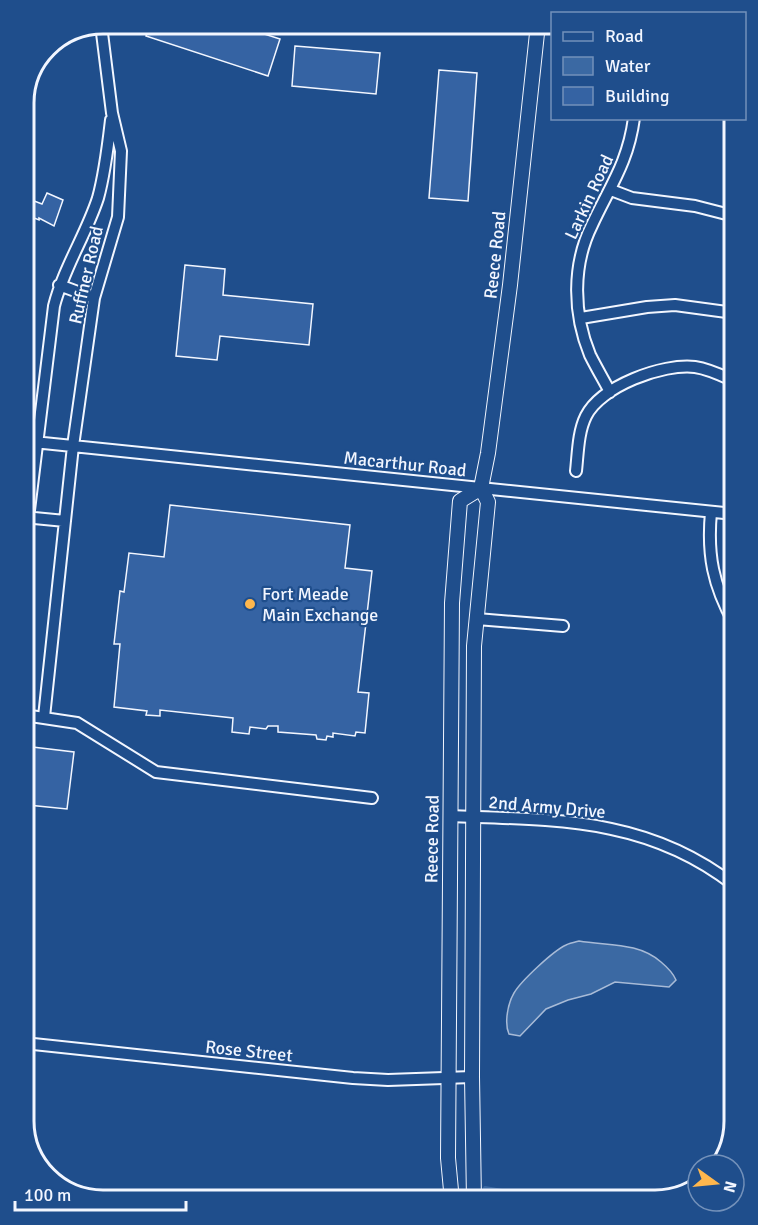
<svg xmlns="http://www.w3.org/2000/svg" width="758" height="1225" viewBox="0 0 758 1225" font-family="Signika,sans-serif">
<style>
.water{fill:#3b69a3;stroke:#a8bbd7;stroke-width:1.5}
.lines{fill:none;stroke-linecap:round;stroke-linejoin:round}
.stream{stroke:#3b69a3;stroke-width:4}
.building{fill:#3563a3;stroke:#f2f6ff;stroke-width:1.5}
.minor-casing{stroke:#f2f6ff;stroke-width:14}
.tertiary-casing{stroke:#f2f6ff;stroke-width:16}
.minor{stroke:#1f4e8c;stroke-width:10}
.tertiary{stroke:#1f4e8c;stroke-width:14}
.poi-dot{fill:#ffb74d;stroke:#1f4e8c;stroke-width:2}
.labels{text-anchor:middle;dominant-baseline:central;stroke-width:4.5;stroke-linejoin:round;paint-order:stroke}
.street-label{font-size:18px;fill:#f2f6ff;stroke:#1f4e8c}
.poi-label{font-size:18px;fill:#f2f6ff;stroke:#1f4e8c;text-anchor:start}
.rim{fill:none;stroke:#f2f6ff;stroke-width:3}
</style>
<rect width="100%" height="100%" fill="#1f4e8c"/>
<!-- water -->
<path class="water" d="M579,941C608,946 638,942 661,962C667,967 673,973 676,980L669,987L615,982L591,994L568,1000L546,1009L520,1036L509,1034C504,1023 508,1003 514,993C521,981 553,951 566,945C570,943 575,942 579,941Z"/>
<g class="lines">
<!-- stream -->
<path class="stream" d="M485,1188L502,1191L515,1201
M415,1201L419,1200"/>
</g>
<!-- building -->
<path class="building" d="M149,24H233L280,39L268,76L146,36Z
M295,46L380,53L376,94L292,86Z
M439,70L477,73L468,201L429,198Z
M47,193L63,200L54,226L39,218V220L24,214V197L42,204Z
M185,265L225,269L223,295L313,304L309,345L220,336L217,360L176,356Z
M170,505L350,525L345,568L372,571L358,692L369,693L365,733L356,732L355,736L333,733V737L327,736L326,740L317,739L316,735L278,732V726H268L266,729L250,727L249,734L232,732L233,718L160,710V716L146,715L147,711L114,707L120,644H114L120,591L124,592L129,553L164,557Z
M24,746L74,752L67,809L28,805L29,800H24Z"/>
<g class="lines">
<!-- minor casing -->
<g class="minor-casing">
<path id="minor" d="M611,190L632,198L695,206L734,216
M59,285L94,298
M581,318L647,307L675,305L734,313
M610,392C603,379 596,367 590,355C573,314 572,265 592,225C610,186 628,163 634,118
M24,441L734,514
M576,471C578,453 578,432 586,416C601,386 663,363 695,367C709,369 721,375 734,381
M711,512C707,555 713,585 734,623
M24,517L65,521
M24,551L54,306C64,267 86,235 98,198C105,173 108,146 111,120
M477,619L563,626
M24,715L77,723L156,772L372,798
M44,717L73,446L94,298L118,217L121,151L112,113L101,25
M451,816C555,820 647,817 734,885
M24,1043L353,1078L388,1080L472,1077
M696,1176L698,1177"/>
</g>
<!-- tertiary casing -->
<g class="tertiary-casing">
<path id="tertiary" d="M452,1201L448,1158L452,603L460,501L481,488
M474,1201L472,1077L474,646L488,502L481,488L488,453L510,285L538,24"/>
</g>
<!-- minor -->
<use href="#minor" class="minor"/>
<!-- tertiary -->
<use href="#tertiary" class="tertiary"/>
</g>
<!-- markers -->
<circle class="poi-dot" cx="250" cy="604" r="6"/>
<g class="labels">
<!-- street labels -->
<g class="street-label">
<text transform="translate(589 197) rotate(-65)">Larkin Road</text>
<text transform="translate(495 255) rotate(-84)">Reece Road</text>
<text transform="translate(86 275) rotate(-77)">Ruffner Road</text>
<text transform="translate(405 464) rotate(6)">Macarthur Road</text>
<text transform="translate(547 807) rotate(5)">2nd Army Drive</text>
<text transform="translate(432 839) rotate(-89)">Reece Road</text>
<text transform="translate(249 1051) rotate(6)">Rose Street</text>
</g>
<!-- poi labels -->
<g class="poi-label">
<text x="262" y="594">Fort Meade<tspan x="262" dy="21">Main Exchange</tspan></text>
</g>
</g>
<!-- crop -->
<path d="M0 0H758V1225H0ZM103 34H655A69 69 0 0 1 724 103V1121A69 69 0 0 1 655 1190H103A69 69 0 0 1 34 1121V103A69 69 0 0 1 103 34Z" fill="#1f4e8c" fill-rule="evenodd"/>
<path class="rim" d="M103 34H655A69 69 0 0 1 724 103V1121A69 69 0 0 1 655 1190H103A69 69 0 0 1 34 1121V103A69 69 0 0 1 103 34Z"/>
<!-- legend -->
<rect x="551" y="12" width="195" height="108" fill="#1f4e8c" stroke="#7391ba" stroke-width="1.5"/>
<rect x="563" y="32" width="30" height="9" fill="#1f4e8c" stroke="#7391ba" stroke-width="1.5"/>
<text x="605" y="42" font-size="18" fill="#f2f6ff">Road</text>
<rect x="563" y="57" width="30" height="18" fill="#3b69a3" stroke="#7391ba" stroke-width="1.5"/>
<text x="605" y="72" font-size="18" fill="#f2f6ff">Water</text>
<rect x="563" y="87" width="30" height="18" fill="#3563a3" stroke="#7391ba" stroke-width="1.5"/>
<text x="605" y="102" font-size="18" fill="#f2f6ff">Building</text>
<!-- north arrow -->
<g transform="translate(716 1183) rotate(105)"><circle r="28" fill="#1f4e8c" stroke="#7391ba" stroke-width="1.5"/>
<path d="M0-4.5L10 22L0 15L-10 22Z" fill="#ffb74d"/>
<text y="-9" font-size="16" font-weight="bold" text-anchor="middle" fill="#f2f6ff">N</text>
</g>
<!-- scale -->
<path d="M15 1201v9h171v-9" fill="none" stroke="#f2f6ff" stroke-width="3"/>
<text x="24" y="1201" font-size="18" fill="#f2f6ff" stroke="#1f4e8c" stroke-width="4.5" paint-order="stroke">100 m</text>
</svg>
